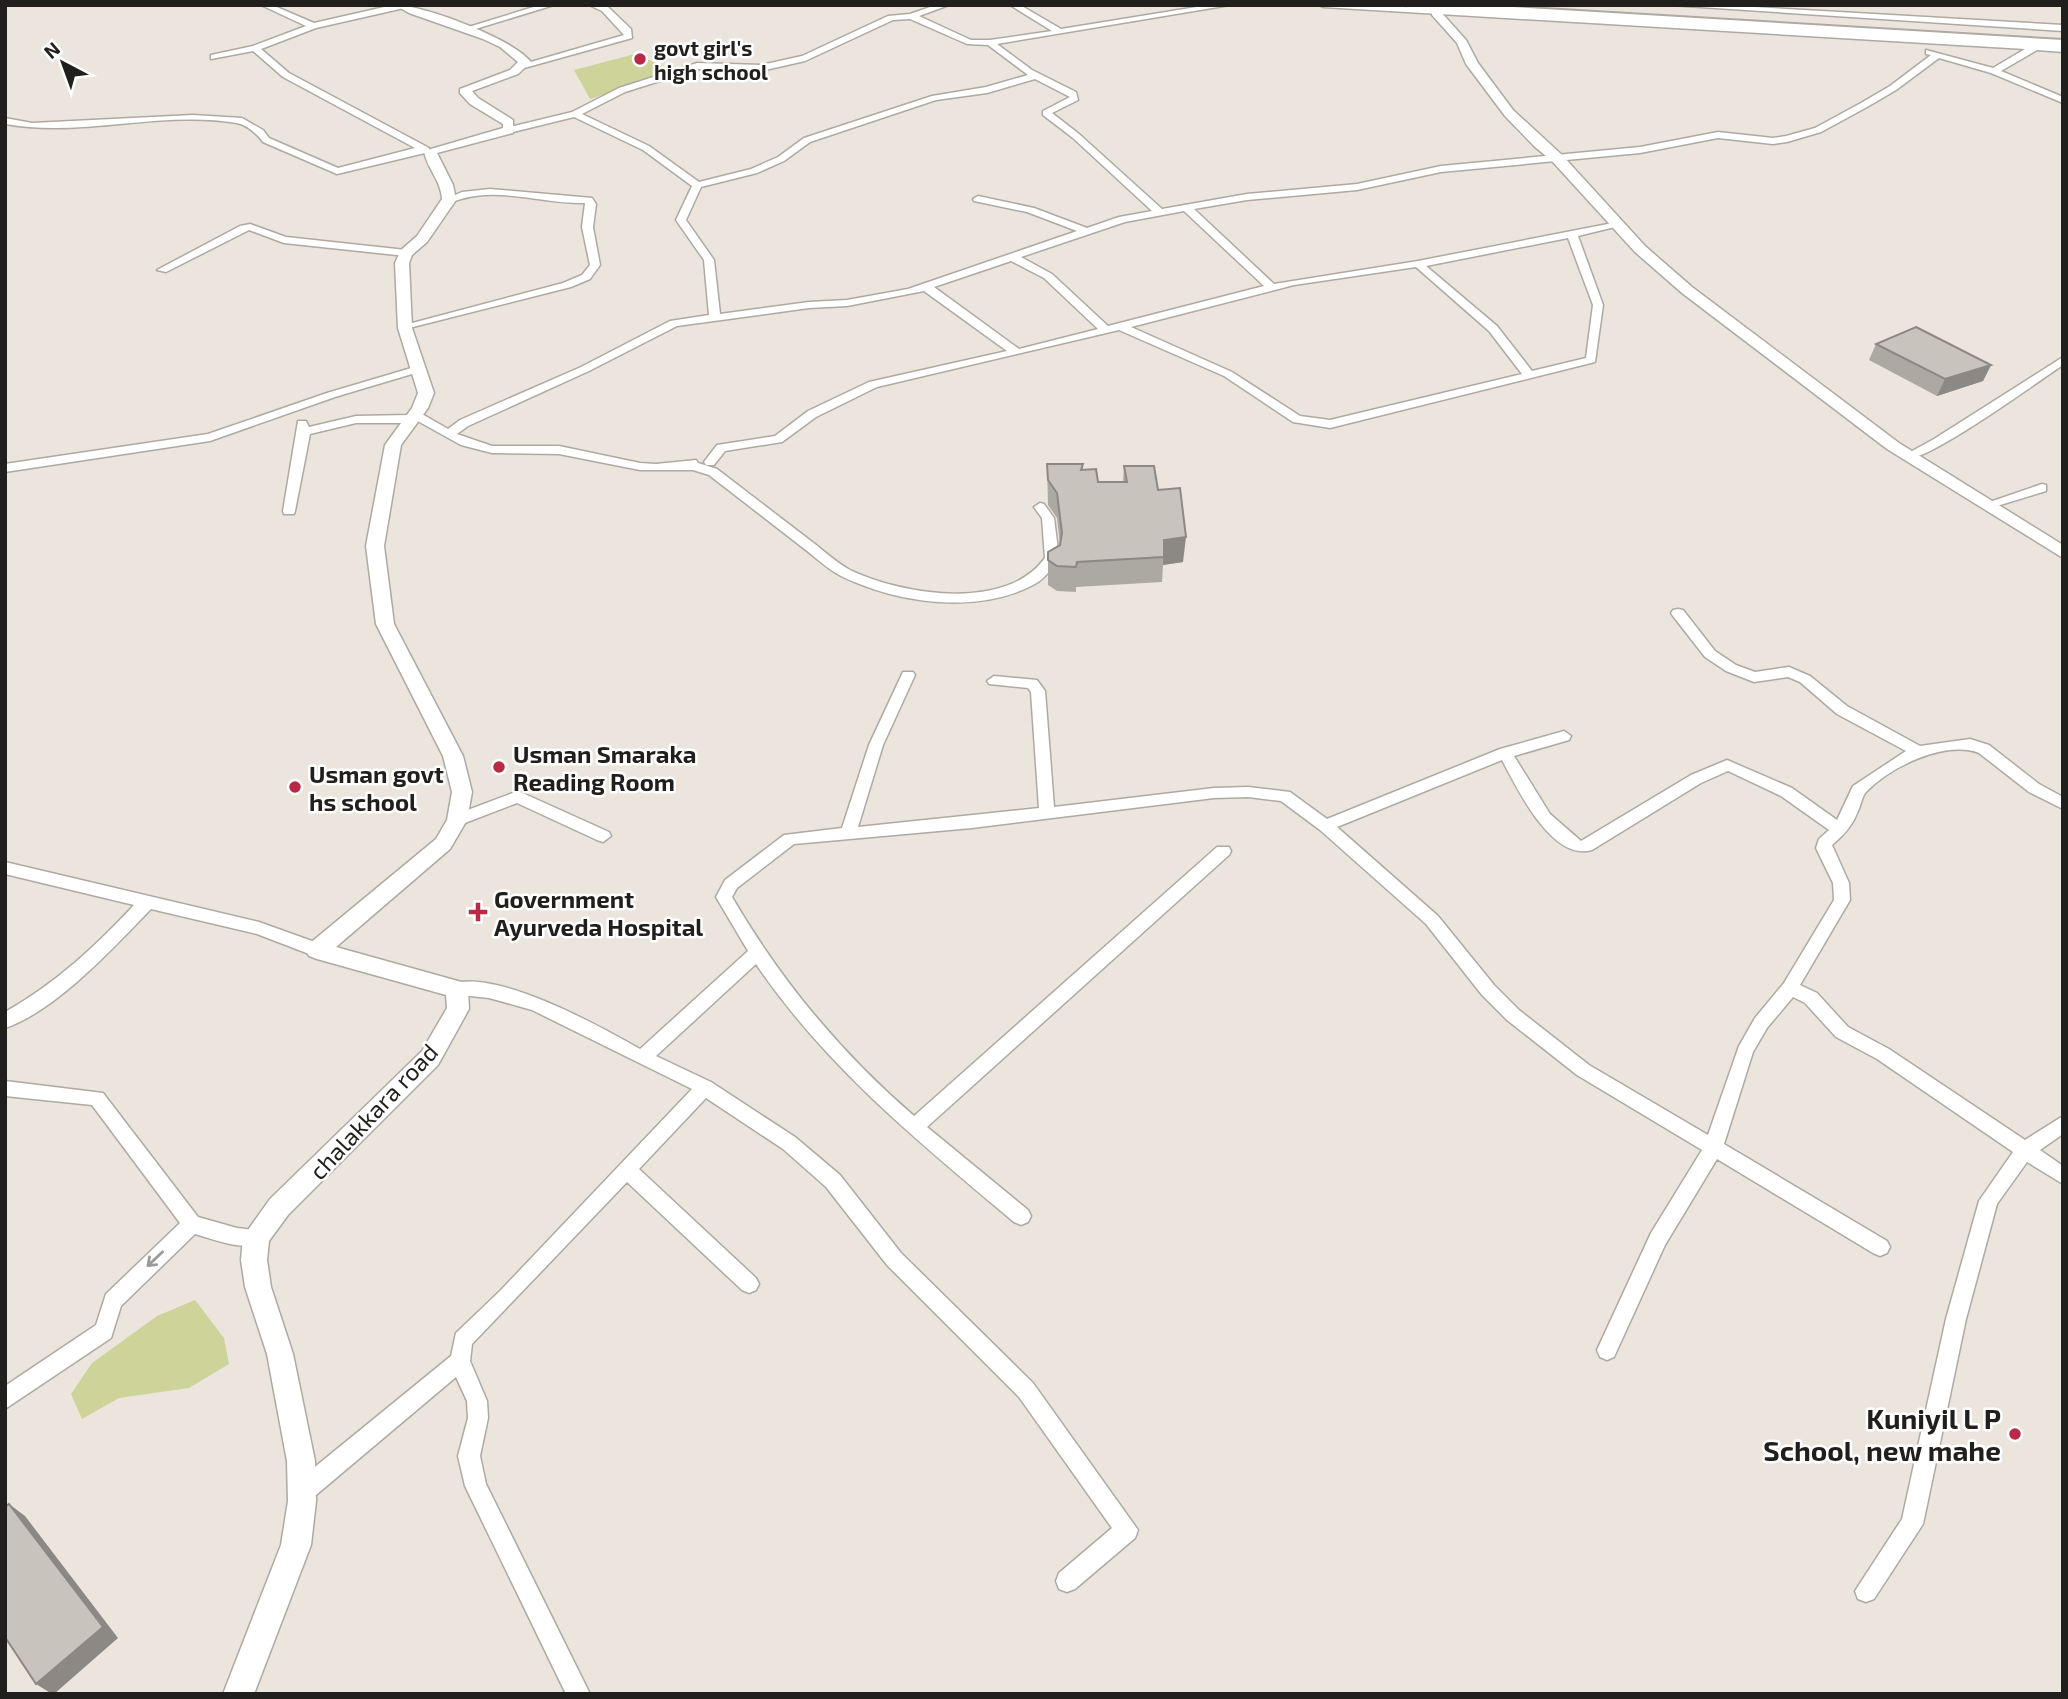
<svg xmlns="http://www.w3.org/2000/svg" width="2068" height="1699" viewBox="0 0 2068 1699" font-family="'Exo 2',sans-serif">
<style>
.green{fill:#ced499}
.lines{fill:none;stroke-linecap:round;stroke-linejoin:round}
.minor-casing{stroke:#aea9a2;stroke-width:3}
.major-casing{stroke:#aea9a2;stroke-width:3}
.highway-casing{stroke:#aea9a2;stroke-width:4}
.minor{fill:#fff;fill-rule:evenodd}
.major{fill:#fff;fill-rule:evenodd}
.highway{fill:#fff;fill-rule:evenodd}
.wall{fill:#aca8a2}
.shaded-wall{fill:#8c8884}
.building{fill:#c8c3bc;stroke:#8c8884;stroke-width:2}
.oneway{stroke:#9b9a99}
.poi-dot{fill:#ba2946;stroke:#fff;stroke-width:2.5}
.labels{text-anchor:middle;dominant-baseline:central;stroke-width:5;stroke-linejoin:round;paint-order:stroke}
.far-poi-label{font-size:21px;font-weight:bold;fill:#211f1d;stroke:#fff;text-anchor:start}
.poi-label{font-size:24px;font-weight:bold;fill:#211f1d;stroke:#fff;text-anchor:start}
.street-label{font-size:24px;fill:#211f1d;stroke:#fff}
.near-poi-label{font-size:28px;font-weight:bold;fill:#211f1d;stroke:#fff;text-anchor:end}
</style>
<rect width="100%" height="100%" fill="#ebe5de"/>
<!-- green -->
<path class="green" d="M635,54L675,71L590,99L574,70Z
M195,1300L224,1338L229,1364L189,1388L119,1398L82,1419L71,1394L92,1363L157,1316Z"/>
<g class="lines">
<!-- minor casing -->
<g class="minor-casing">
<path id="minor" d="M261,5H272L314,23L393,5H405L404,8L316,28L261,49L289,73L429,148V152L337,174L263,142C257,134 247,125 237,123C162,110 81,138 5,124V118L32,123L193,115L242,118L263,130L269,138L338,168L415,148L283,77L253,51L211,59V55L253,46L306,26Z
M540,5H554L469,31L462,29Z
M589,5L608,7L631,29L632,38L517,70V66L624,35L602,11Z
M936,5H949L919,16L971,40H990L1052,31L1010,5H1020L1061,29L1209,5H1230L997,44L1032,70L1076,92L1078,100L1052,113L1079,134L1162,209L1247,194L1357,184L1441,166L1640,147L1718,132L1773,138L1786,136L1815,128L1861,103L1890,86L1931,55L1926,54V50L1993,68L2025,49L1323,7L1319,5H1369L2063,46V52L2037,50L2001,71L2063,97V103L1991,73L1939,58L1896,90L1867,107L1821,132L1787,142L1773,144L1718,138L1640,153L1441,172L1357,190L1247,200L1194,209L1274,284L1418,261L1618,222L1623,225L1578,236L1603,305L1595,362L1330,428L1293,422L1224,376L1119,330L877,387L816,417L782,442L725,451L714,465H706L704,462L717,445L775,436L808,411L869,382L1007,351L924,291L847,306L809,308L677,326L589,371L468,426L457,434L492,446H559L640,463L656,464L696,460L698,463L717,469C747,492 777,515 807,538C821,548 835,562 850,570C903,595 1006,612 1045,558L1042,518L1034,507L1040,503L1044,504L1054,518L1059,558C1052,568 1045,579 1033,585C975,615 897,603 841,576C827,569 814,556 802,547C771,523 740,499 709,475L693,470H640L559,454L492,453L461,445L416,420L410,423H356L310,434L295,511L294,514H284L283,511L298,421H306L309,427L356,416L410,415L411,411L415,410L448,429L460,420L581,367L670,321L709,315L704,260L676,220L692,186L643,150L574,117L509,133L506,132V128L572,112L619,88L697,63L761,65L802,56L888,16L910,14ZM910,19L967,44L988,45L1028,75L986,87L932,96L804,138L778,157L751,169L699,182L649,146L582,114L625,92L698,69L761,71L805,61L893,20ZM1035,79L1070,97L1043,111V115L1073,138L1152,211L1119,217L1087,228L1034,208L978,196L973,199L974,201L1027,212L1077,231L908,289L847,300L809,302L720,314L714,260L686,220L701,187L757,173L784,161L810,142L936,100L987,93ZM1184,211L1264,286L1108,326L1052,274L1021,257L1125,222ZM1568,238L1593,305L1586,358L1532,371L1497,326L1426,266ZM1011,261L1044,278L1098,329L1019,349L934,287ZM1416,267L1489,331L1522,374L1330,420L1300,416L1232,372L1131,327L1294,285Z
M1670,5H1720L2063,25V31Z
M490,189L592,198L596,204L593,227L600,265L590,279L571,287L401,330V326L563,283L582,275L590,265L582,227L585,203C549,204 512,191 475,196C466,197 458,200 449,203L444,200L462,192Z
M250,224L286,237L406,250L411,253L406,256L284,243L249,230L166,272L157,270L240,226Z
M2063,357V365C2037,382 1928,462 1905,459L1903,456L1934,439Z
M418,366L424,369L422,371L335,397L210,441L5,472V464L208,434L327,393Z
M2042,484L2046,485V491L1987,509L1981,505Z
M1678,609L1683,610L1715,651L1736,665L1755,672L1789,667L1810,676L1847,706L1920,746L1970,739L1989,745L2039,784L2063,797V809L2029,792L1979,753C1945,740 1890,767 1866,792C1862,796 1861,805 1858,811C1853,825 1843,836 1832,845L1849,883L1850,900L1800,985L1817,993L1848,1027L1889,1049L2025,1140L2063,1116V1134L2040,1150L2063,1166V1184L2027,1162L1997,1204L1966,1319L1923,1524L1874,1599L1866,1602L1858,1599L1855,1591L1902,1519L1946,1319L1979,1201L2013,1152L1877,1059L1836,1037L1805,1003L1793,997L1767,1028L1753,1052L1724,1144L1887,1241L1890,1247L1887,1253L1880,1256L1873,1253L1717,1159L1665,1245L1614,1357L1607,1360L1600,1357L1597,1350L1651,1233L1702,1150L1577,1075L1507,1020L1482,995L1426,924L1320,830L1281,801L1248,797L1214,798L972,828L794,844L737,888L732,897C781,981 841,1053 914,1116L1217,847H1229L1231,851L1229,855L927,1127L1028,1210L1031,1216L1028,1222L1021,1225L1014,1222C920,1143 826,1067 756,964L656,1056L711,1082L795,1137L840,1175L901,1253L1033,1383L1138,1530L1135,1538L1075,1589L1067,1592L1059,1589L1056,1581L1059,1573L1112,1528L1019,1397L887,1265L826,1187L783,1149L706,1098L639,1169L756,1278L759,1284L756,1290L749,1293L742,1290L627,1182L472,1344L470,1361L487,1401L488,1418L480,1456L486,1484L590,1694H566L465,1486L458,1456L468,1418L467,1401L456,1377L310,1500L302,1503L294,1500L291,1492L294,1484L451,1356L456,1333L500,1291L692,1089L532,1010L489,998L451,994L449,989L451,984C498,969 599,1026 640,1049L748,951L716,897L725,880L784,835L842,828L869,745L903,672H913L915,675L883,745L858,827L1039,808L1031,692L1028,688L989,684L987,681L994,676L1037,680L1045,691L1054,807L1214,788L1248,787L1290,792L1327,819L1500,749L1564,731L1571,736L1569,740L1514,756L1550,814L1581,841L1691,775L1727,760L1792,788L1837,820L1853,786L1906,751L1837,714L1800,682L1788,677L1754,682L1726,671L1705,657L1673,616L1671,613L1673,610ZM1502,760C1517,788 1552,862 1592,850L1701,783L1728,771L1781,796L1829,830L1819,839L1816,848L1833,883L1834,900L1784,983L1755,1018L1739,1046L1708,1135L1589,1065L1519,1010L1494,985L1438,916L1337,827Z
M518,791L609,832L611,836L603,842L597,840L517,803L457,826L449,820L452,816Z
M5,862L259,922L323,945L325,950L323,955L317,957L257,934L151,909C114,947 56,1011 5,1028V1012C55,984 96,946 134,905L5,874Z
M5,1081L103,1093L198,1217L237,1228L263,1231L266,1237L263,1243C241,1251 216,1240 195,1234L121,1306L111,1338L5,1409V1386L96,1325L106,1294L180,1223L92,1105L5,1096Z"/>
</g>
<!-- major casing -->
<g class="major-casing">
<path id="major" d="M395,5C424,5 513,39 531,62L518,74L472,91L478,98L513,120V133L437,153L453,185L456,200L427,242L412,255L409,263L412,328L434,393L428,408L401,445L384,546L394,624L463,756L472,792L467,820L450,849L336,947L465,983L468,989L469,1009L438,1065L288,1215L269,1241L267,1260L271,1287L293,1354L315,1461L316,1501L311,1545L254,1694H223L281,1545L288,1501L287,1461L267,1354L245,1287L241,1260L243,1237L270,1199L422,1051L447,1008L446,995L317,959L309,956L306,950L309,944L436,839L447,820L452,792L443,756L376,624L366,546L385,445L412,408L418,393L398,328L395,263L401,250L417,236L442,199C441,180 427,169 424,151L503,128V124L470,104L460,93V89L510,70L518,62L500,47L483,39L409,13Z
M1432,11H1440L1466,40L1478,63L1513,110L1562,155L1645,246L1692,287L1899,443L2063,545V558L1887,449L1682,293L1635,252L1552,161L1535,147L1505,116L1466,64L1457,43L1432,15Z"/>
</g>
<!-- highway casing -->
<g class="highway-casing">
<path id="highway" d="M1403,5H1478L2063,40V48L1409,9Z"/>
</g>
<!-- minor -->
<use href="#minor" class="minor"/>
<!-- major -->
<use href="#major" class="major"/>
<!-- highway -->
<use href="#highway" class="highway"/>
</g>
<!-- wall -->
<path class="wall" d="M1876,344L1991,365L1983,381L1937,396L1869,360Z
M1047,464H1083V470L1098,482H1123L1124,466L1158,490L1183,562L1163,565L1162,582L1076,587V592L1057,591L1048,585V552L1060,545L1057,518L1048,505Z"/>
<!-- shaded-wall -->
<path class="shaded-wall" d="M1991,365L1983,381L1937,396L1945,379Z
M1186,537L1183,562L1163,565L1164,540Z
M9,1504L25,1516L118,1638L54,1694H52L36,1684Z"/>
<!-- building -->
<path class="building" d="M1916,327L1991,365L1945,379L1876,344Z
M1047,464H1083L1081,470L1096,469L1098,482H1127L1124,466H1154L1158,490L1180,488L1186,537L1164,540V557L1077,562L1076,567L1057,566L1048,560V552L1060,545L1062,533L1057,493L1048,480Z
M9,1504L103,1627L36,1684L5,1637V1507Z"/>
<!-- one-way arrows -->
<defs><path id="oneway-shaft" d="M-6 0H5M1.5-3L5.5 0L1.5 3" fill="none" stroke-width="1.6" stroke-linecap="round" stroke-linejoin="round" transform="scale(1.75)"/></defs>
<use class="oneway" href="#oneway-shaft" transform="translate(155 1259) rotate(137)"/>
<!-- markers -->
<g class="poi-dot">
<circle cx="640" cy="59" r="7"/>
<circle cx="499" cy="767" r="7"/>
<circle cx="295" cy="787" r="7"/>
<path d="M474.5 901.5h7v7h7v7h-7v7h-7v-7h-7v-7h7z"/>
<circle cx="2015" cy="1434" r="7"/>
</g>
<g class="labels">
<!-- far-poi labels -->
<g class="far-poi-label">
<text x="654" y="47">govt girl's<tspan x="654" dy="24">high school</tspan></text>
</g>
<!-- poi labels -->
<g class="poi-label">
<text x="513" y="753">Usman Smaraka<tspan x="513" dy="28">Reading Room</tspan></text>
<text x="309" y="773">Usman govt<tspan x="309" dy="28">hs school</tspan></text>
<text x="494" y="898">Government<tspan x="494" dy="28">Ayurveda Hospital</tspan></text>
</g>
<!-- street labels -->
<g class="street-label">
<text transform="translate(373 1111) rotate(-47)">chalakkara road</text>
</g>
<!-- near-poi labels -->
<g class="near-poi-label">
<text x="2001" y="1418">Kuniyil L P<tspan x="2001" dy="32">School, new mahe</tspan></text>
</g>
</g>
<!-- border -->
<rect width="2068" height="1699" fill="none" stroke="#211f1d" stroke-width="14"/>
<!-- north arrow -->
<g transform="translate(63 63) rotate(319)" stroke="#ffffff" stroke-width="5" paint-order="stroke">
<path d="M0-5L12 26L0 18L-12 26Z" fill="#211f1d"/>
<text y="-10" font-size="19" font-weight="bold" text-anchor="middle" fill="#211f1d">N</text>
</g>
</svg>
